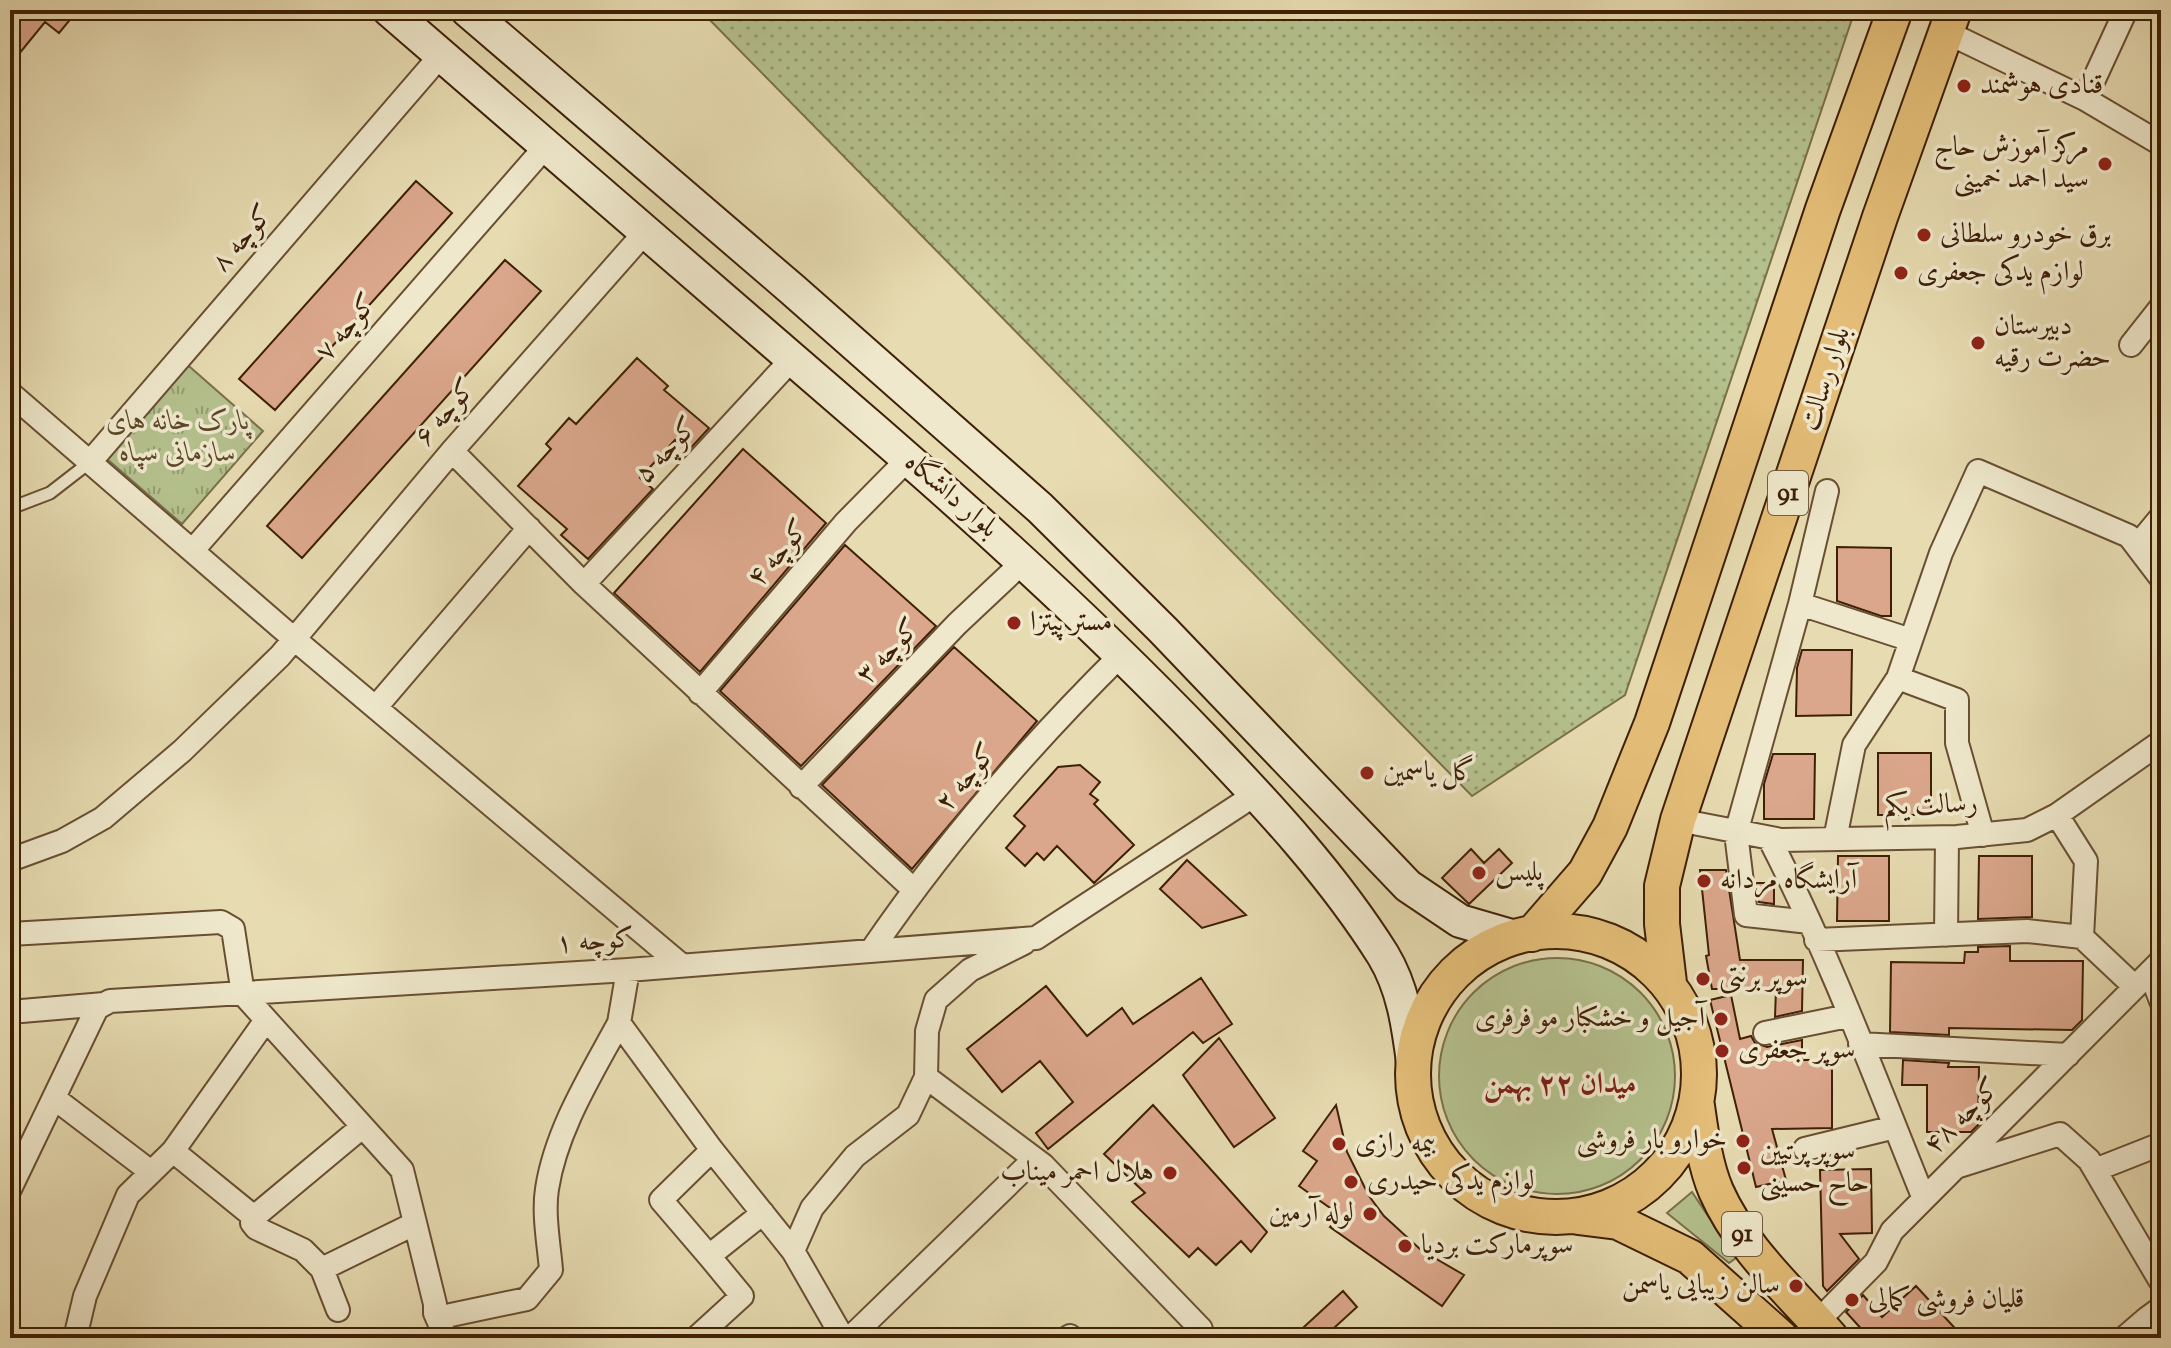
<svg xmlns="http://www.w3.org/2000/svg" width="2171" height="1348" viewBox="0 0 2171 1348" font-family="'Sorts Mill Goudy',Amiri,serif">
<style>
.grass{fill:#b4c08d;stroke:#7a704a;stroke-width:2}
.park{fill:url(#park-tufts);stroke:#7a704a;stroke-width:2}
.garden{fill:url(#garden-dots);stroke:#7a704a;stroke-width:2}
.building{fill:#dba78c;stroke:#3f2007;stroke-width:2}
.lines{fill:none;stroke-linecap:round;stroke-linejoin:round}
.service-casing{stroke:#694f32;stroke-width:15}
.minor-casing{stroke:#694f32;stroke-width:26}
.secondary-casing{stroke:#3f2007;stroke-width:36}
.primary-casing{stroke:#3f2007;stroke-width:38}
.service{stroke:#efe8cc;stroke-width:11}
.minor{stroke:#efe8cc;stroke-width:22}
.secondary{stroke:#efe8cc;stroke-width:32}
.primary{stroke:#e4be78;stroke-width:34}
.poi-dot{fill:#8f2418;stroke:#efe8cc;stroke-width:3}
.labels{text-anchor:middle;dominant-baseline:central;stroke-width:7;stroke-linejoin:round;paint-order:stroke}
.shield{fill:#efe8cc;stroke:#745c42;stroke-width:2}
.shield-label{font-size:26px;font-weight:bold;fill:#3f2007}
.poi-label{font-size:28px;fill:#3f2007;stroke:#efe8cc;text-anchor:start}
.street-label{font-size:28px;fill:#3f2007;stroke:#efe8cc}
.park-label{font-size:28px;font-style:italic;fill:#5c4828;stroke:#efe8cc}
.neighbourhood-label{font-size:30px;font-weight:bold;fill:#7a1f14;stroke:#efe8cc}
</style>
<defs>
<pattern id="park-tufts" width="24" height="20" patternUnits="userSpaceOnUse" patternTransform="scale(2)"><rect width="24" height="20" fill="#b4c08d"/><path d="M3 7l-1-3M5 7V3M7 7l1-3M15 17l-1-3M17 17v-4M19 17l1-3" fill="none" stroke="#949c71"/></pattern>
<pattern id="garden-dots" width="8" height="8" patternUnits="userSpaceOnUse" patternTransform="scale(2)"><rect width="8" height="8" fill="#b4c08d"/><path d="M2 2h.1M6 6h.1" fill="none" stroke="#949c71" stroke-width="1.8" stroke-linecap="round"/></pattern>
</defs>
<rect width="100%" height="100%" fill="#e7dbb1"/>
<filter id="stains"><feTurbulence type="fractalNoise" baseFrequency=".0025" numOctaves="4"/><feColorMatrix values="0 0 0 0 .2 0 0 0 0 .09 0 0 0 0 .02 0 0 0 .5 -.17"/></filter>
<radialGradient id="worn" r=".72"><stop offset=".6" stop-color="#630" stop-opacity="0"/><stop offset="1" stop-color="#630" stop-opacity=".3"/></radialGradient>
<!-- grass -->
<path class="grass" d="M1439 1076a118 118 0 1 1 236 0a118 118 0 1 1-236 0Z
M1692,1192L1736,1258L1729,1263L1667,1213Z"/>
<!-- park -->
<path class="park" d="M174,353L263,431L182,524L92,446Z"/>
<!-- garden -->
<path class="garden" d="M700,10H1855L1625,695L1472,796Z"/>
<!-- building -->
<path class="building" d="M10,10H78L59,33L45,22L10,65Z
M416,181L452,213L275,410L239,379Z
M505,260L541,291L302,558L267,526Z
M637,358L668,386L664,390L709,428L688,451L675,440L640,478L653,489L588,559L561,535L567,529L518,486L551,449L546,444L569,418L576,424Z
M743,449L826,523L700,672L614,593Z
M845,545L936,626L801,766L720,691Z
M1837,547L1891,548V616H1881L1837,601Z
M954,647L1037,721L912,869L822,785Z
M1802,650H1852L1851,715L1796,716L1797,668Z
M1878,753H1931V815H1878Z
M1773,754H1815L1814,819H1764V784Z
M1080,765L1100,782L1090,794L1098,800L1094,804L1134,845L1094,883L1057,846L1044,860L1037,853L1025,866L1006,848L1025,826L1014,816L1058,767Z
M1471,849L1484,863L1499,849L1512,863L1469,904L1442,878Z
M1838,856H1889V921H1837Z
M1979,856H2032V917L1978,919Z
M1187,860L1246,915L1202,928L1160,889Z
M1700,870H1726L1740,960H1803L1802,1011L1775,1017L1776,989H1712L1706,956L1709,955Z
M1756,883H1774V904L1759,902Z
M2010,946V961H2083L2082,1020L2072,1030L1949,1028V1035L1890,1032L1891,962L1964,963L1965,952H1978V947Z
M1201,978L1232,1024L1203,1043L1193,1032L1048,1149L1036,1133L1073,1102L1040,1061L1002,1092L967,1049L1046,986L1087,1036L1122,1008L1133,1024Z
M1731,995L1740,1039L1751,1036L1755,1043L1767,1047L1802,1040V1060H1832V1128L1772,1129L1786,1180L1756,1187L1710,1000Z
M1219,1038L1275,1118L1234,1147L1183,1075Z
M1903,1060L1949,1063L1948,1067H1979L1978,1125L1971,1132H1927V1085H1902Z
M1153,1105L1267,1232L1251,1252L1241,1241L1216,1265L1198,1248L1189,1257L1132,1202L1145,1193L1104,1154Z
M1336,1105L1347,1152L1369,1196L1384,1216L1421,1250L1464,1275L1442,1306L1330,1227L1340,1215L1299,1186L1317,1161L1303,1151Z
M1871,1169L1872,1233L1840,1234L1859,1259L1827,1291L1823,1286L1820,1170Z
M1916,1286L1964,1338H1859L1865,1333L1846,1312L1863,1295L1882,1317Z
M1343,1291L1357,1307L1323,1338H1292Z"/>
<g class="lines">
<!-- service casing -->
<g class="service-casing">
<path id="service" d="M11,508L50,493L90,462"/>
</g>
<!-- minor casing -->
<g class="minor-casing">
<path id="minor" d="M1946,32L2085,99L2161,144
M2085,99L2126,10
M2131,345L2161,307
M10,393L293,638L680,964
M452,451L584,584L913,889
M90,462L441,55
M2137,546L2161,517
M193,550L546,146
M584,584L793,358
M1800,604L1827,491
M1898,678L1957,700V743L1983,835
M700,693L846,522L908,459
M376,707L529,528
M801,787L957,624L1024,561
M2057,815L2086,861L2082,937
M1678,820L1781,840L1957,837L2027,830L2057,815L2161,742
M1769,838C1829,954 1875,1078 1924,1199
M1835,839L1854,745L1898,678L1941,553L1978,471L2129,536L2161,578
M10,860L62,841L103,818L182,751L280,656L452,451L647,230
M1809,922L1746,915L1736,833L1800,604L1911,640
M10,934L221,922L233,929L243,994L402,1170L435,1304V1313L446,1316L527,1299L551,1270C549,1245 543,1214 547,1189C556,1130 591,1075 619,1023
M1946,935L1947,838
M1816,940L2027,931L2082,937L2135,987
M871,951C944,844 1030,745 1122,654
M628,970L619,1023L712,1150L793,1251L843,1338
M2150,972L2161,1001
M10,1012L104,1004
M1765,1033L1848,1016
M1860,1044L2068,1055
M926,1077L1043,1165
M54,1098L151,1172
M1805,1149L1895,1127
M173,1151L254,1217
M1959,1166L2060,1134L2089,1160L2161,1282
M2095,1170L2161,1144
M10,1189L97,1008L110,1001L628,970L1036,938L1256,794
M793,1251L812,1208L855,1156L908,1115L926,1077L927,1031L936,1000L970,970L1024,943
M709,1256L661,1200L712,1150
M322,1269L414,1224
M338,1310L322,1269L303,1250L256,1228L252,1223L254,1217L362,1127
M435,1313L446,1338
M1817,1322L1876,1262L1892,1231L2161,961
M75,1338L85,1296L128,1195L173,1151L266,1020
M696,1338L742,1296L709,1256L763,1213
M850,1338L1025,1168L1036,1163L1043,1165L1201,1329L1202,1338
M1067,1338L1070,1336L1072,1338
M2124,1338L2146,1319
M2151,1338L2146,1319L2161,1308"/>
</g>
<!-- secondary casing -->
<g class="secondary-casing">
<path id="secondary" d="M389,10C562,159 736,309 909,460C1012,550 1112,643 1207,742C1270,808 1334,877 1383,955C1403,988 1408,1024 1413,1062
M467,10L793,290L1040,508L1163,630L1408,886L1460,921L1515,937"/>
</g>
<!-- primary casing -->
<g class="primary-casing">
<path id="primary" d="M1413 1074a143 143 0 1 1 286 0a143 143 0 1 1-286 0Z
M1532,934L1585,873L1610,827L1652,723L1823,209L1895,10
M1669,983L1662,924V886L1678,820L1880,217L1954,10
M1697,1106C1701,1134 1705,1165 1716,1191C1741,1248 1791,1292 1831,1338
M1578,1217L1618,1222L1690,1257L1781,1338"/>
</g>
<!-- service -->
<use href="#service" class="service"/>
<!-- minor -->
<use href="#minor" class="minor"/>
<!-- secondary -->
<use href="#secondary" class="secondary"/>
<!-- primary -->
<use href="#primary" class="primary"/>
</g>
<!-- markers -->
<g class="poi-dot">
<circle cx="1964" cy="86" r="8"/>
<circle cx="2105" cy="164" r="8"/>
<circle cx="1924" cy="235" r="8"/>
<circle cx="1901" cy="273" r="8"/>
<circle cx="1978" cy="343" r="8"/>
<circle cx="1014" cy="623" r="8"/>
<circle cx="1367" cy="773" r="8"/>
<circle cx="1479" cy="873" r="8"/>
<circle cx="1704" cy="881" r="8"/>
<circle cx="1703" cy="979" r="8"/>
<circle cx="1721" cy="1019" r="8"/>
<circle cx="1722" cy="1051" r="8"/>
<circle cx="1743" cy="1141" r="8"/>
<circle cx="1339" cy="1144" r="8"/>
<circle cx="1744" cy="1168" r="8"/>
<circle cx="1170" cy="1173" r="8"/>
<circle cx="1351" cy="1182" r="8"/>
<circle cx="1370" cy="1214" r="8"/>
<circle cx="1405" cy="1246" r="8"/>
<circle cx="1796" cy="1286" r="8"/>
<circle cx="1852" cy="1300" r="8"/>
</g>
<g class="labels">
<!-- shield labels -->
<g class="shield">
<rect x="1768" y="471" width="40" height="44" rx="6"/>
<rect x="1722" y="1212" width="40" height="44" rx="6"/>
</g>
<g class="shield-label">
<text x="1788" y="493">91</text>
<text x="1742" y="1234">91</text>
</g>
<!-- poi labels -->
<g class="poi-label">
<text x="1980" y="86">قنادی هوشمند</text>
<text x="2089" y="148" text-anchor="end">مرکز آموزش حاج<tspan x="2089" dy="32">سید احمد خمینی</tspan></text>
<text x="1940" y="235">برق خودرو سلطانی</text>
<text x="1917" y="273">لوازم یدکی جعفری</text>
<text x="1994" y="327">دبیرستان<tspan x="1994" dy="32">حضرت رقیه</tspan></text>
<text x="1030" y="623">مستر پیتزا</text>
<text x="1383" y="773">گل یاسمین</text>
<text x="1495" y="873">پلیس</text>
<text x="1720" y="881">آرایشگاه مردانه</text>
<text x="1719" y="979">سوپر برنتی</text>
<text x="1705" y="1019" text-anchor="end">آجیل و خشکبار مو فرفری</text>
<text x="1738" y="1051">سوپر جعفری</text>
<text x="1727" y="1141" text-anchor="end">خوارو بار فروشی</text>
<text x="1355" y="1144">بیمه رازی</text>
<text x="1760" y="1152">سوپر پرتیین<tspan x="1760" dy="32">حاح حسینی</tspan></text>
<text x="1154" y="1173" text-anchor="end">هلال احمر میناب</text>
<text x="1367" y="1182">لوازم یدکی حیدری</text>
<text x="1354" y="1214" text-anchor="end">لوله آرمین</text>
<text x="1421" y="1246">سوپرمارکت بردیا</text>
<text x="1780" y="1286" text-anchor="end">سالن زیبایی یاسمن</text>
<text x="1868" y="1300">قلیان فروشی کمالی</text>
</g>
<!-- street labels -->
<g class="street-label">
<text transform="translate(243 239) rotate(-49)">کوچه ۸</text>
<text transform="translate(347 328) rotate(-49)">کوچه ۷</text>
<text transform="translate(1826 379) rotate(-72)">بلوار رسالت</text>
<text transform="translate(446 413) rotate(-49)">کوچه ۶</text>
<text transform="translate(667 451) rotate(-47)">کوچه ۵</text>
<text transform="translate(951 496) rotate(41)">بلوار دانشگاه</text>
<text transform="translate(779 554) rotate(-49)">کوچه ۴</text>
<text transform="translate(889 652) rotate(-46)">کوچه ۳</text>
<text transform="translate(967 778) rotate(-50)">کوچه ۲</text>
<text transform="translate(1931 806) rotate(-2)">رسالت یکم</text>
<text transform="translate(595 942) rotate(-4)">کوچه ۱</text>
<text transform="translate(1963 1117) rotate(-45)">کوچه ۴۸</text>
</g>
<!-- park labels -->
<g class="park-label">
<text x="178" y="422">پارک خانه های<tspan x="178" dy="32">سازمانی سپاه</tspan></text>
</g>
<!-- neighbourhood labels -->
<g class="neighbourhood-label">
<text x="1560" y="1085">میدان ۲۲ بهمن</text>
</g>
</g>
<!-- margin -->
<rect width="2171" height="1348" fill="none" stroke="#e7dbb1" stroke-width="40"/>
<rect x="12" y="12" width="2147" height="1324" fill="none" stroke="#3f2007" stroke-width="4"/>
<rect x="20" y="20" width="2131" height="1308" fill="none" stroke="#3f2007" stroke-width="2"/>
<rect width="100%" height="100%" filter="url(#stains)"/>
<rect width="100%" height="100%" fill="url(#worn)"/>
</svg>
